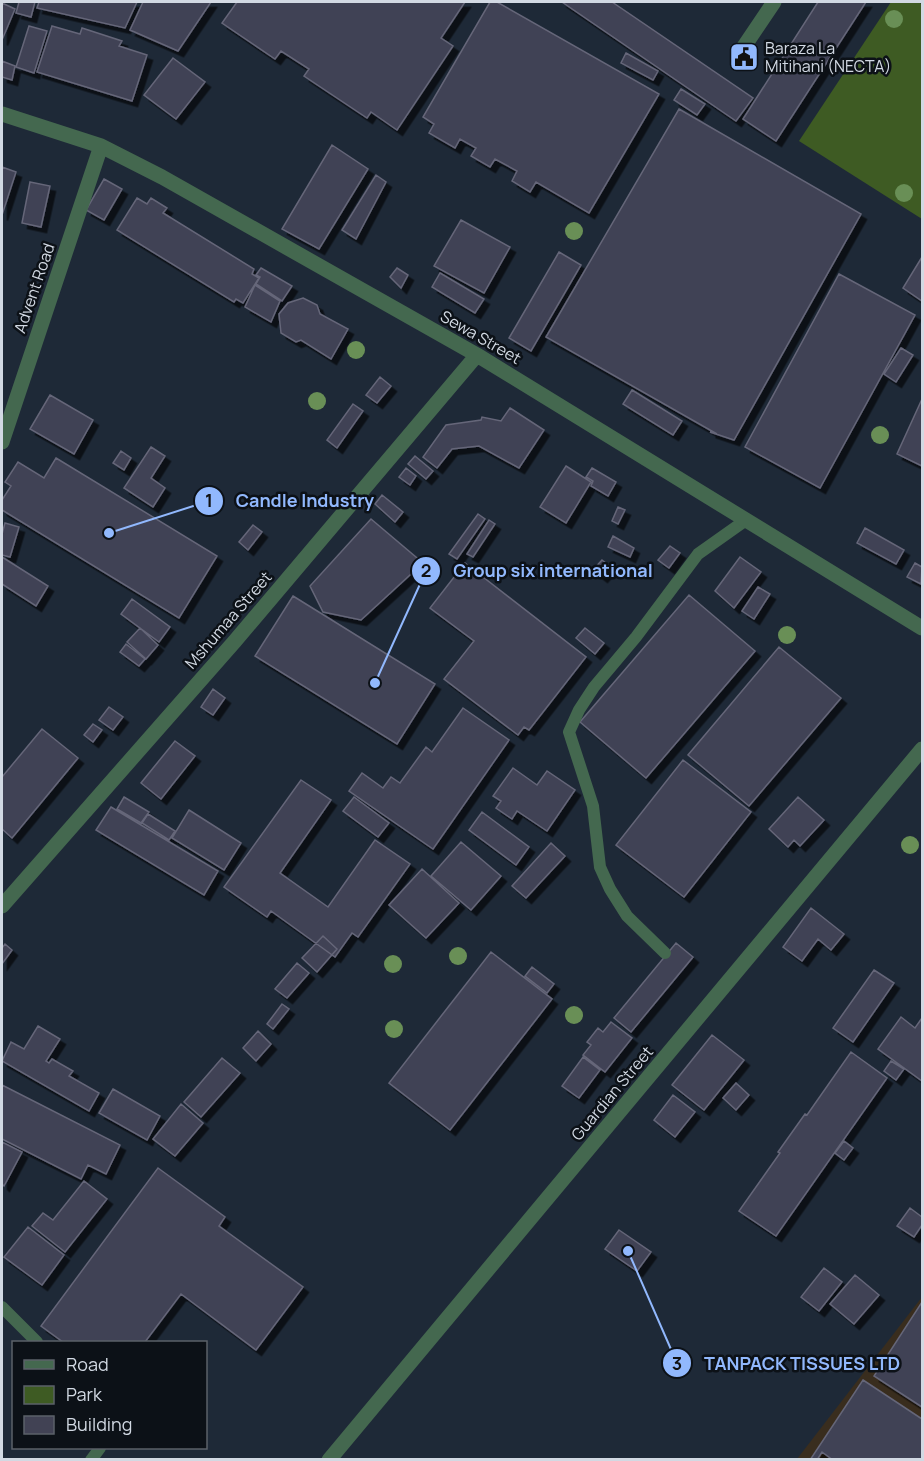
<svg xmlns="http://www.w3.org/2000/svg" width="924" height="1461" viewBox="0 0 924 1461" font-family="Manrope,sans-serif">
<style>
.industrial{fill:#392d1e}
.green{fill:#3e5b23}
.building{fill:#414254;stroke:#656679;stroke-width:1.5;filter:url(#shadow)}
.lines{fill:none;stroke-linecap:round;stroke-linejoin:round}
.lane{stroke:#44684f;stroke-width:12}
.street{stroke:#44684f;stroke-width:15}
.tree{fill:#698f56}
.labels{text-anchor:middle;dominant-baseline:central;stroke-width:5;stroke-linejoin:round;paint-order:stroke}
.poi-label{font-size:16px;fill:#d2d9e3;stroke:#0c1117;text-anchor:start}
.street-label{font-size:16px;fill:#d2d9e3;stroke:#0c1117}
.leader{fill:none;stroke:#91b8fd;stroke-width:2}
.callout-dot{fill:#91b8fd;stroke:#0c1117;stroke-width:2}
.mark-label{font-size:18px;text-anchor:middle;font-weight:bold;fill:#111}
.callout-label{font-size:18px;text-anchor:middle;font-weight:bold;fill:#91b8fd;stroke:#0c1117;stroke-width:5;stroke-linejoin:round;paint-order:stroke}
</style>
<defs>
<filter id="shadow"><feDropShadow dx="5.5" dy="5.5" stdDeviation="0" flood-color="#0009"/></filter>
</defs>
<rect width="100%" height="100%" fill="#1e2937"/>
<!-- industrial -->
<path class="industrial" d="M922,1297V1459H797Z"/>
<!-- green -->
<path class="green" d="M891,2H919L922,5V219L799,141Z"/>
<!-- building -->
<path class="building" d="M19,2H35L31,17L16,13Z
M39,2H137L125,28L37,8Z
M143,2H211L178,51L130,30Z
M237,2H465L441,38L453,46L397,130L371,112L367,118L304,76L309,69L281,51L275,59L222,23Z
M490,2H497L659,94L589,213L536,182L530,192L512,181L517,171L495,159L490,167L471,156L476,148L460,139L455,148L429,133L434,124L423,117Z
M562,2H612L753,98L736,121Z
M818,2H866L776,141L743,119Z
M2,3L15,9L2,40Z
M29,26L47,31L34,73L16,67Z
M52,26L80,34L82,28L122,41L119,46L147,55L132,101L37,72Z
M626,53L658,71L653,80L621,63Z
M173,58L205,82L176,119L144,95Z
M2,61L15,66L12,80L2,77Z
M681,89L705,104L697,115L674,100Z
M679,109L861,214L734,440L710,432L717,434L546,337Z
M332,145L368,169L319,249L282,229Z
M2,167L16,172L2,215Z
M376,175L386,182L356,239L342,230Z
M104,179L122,189L104,220L86,210Z
M30,182L50,186L41,227L22,223Z
M137,198L147,204L151,198L167,208L163,213L254,269L252,274L259,278L243,303L236,299L234,302L117,230Z
M461,220L510,247L484,293L434,266Z
M559,252L581,265L531,351L509,338Z
M922,257V301L903,288Z
M261,268L292,286L282,301L256,284L260,277L256,275Z
M397,268L408,275L401,288L390,277Z
M440,273L484,299L475,313L432,287Z
M839,274L915,315L820,488L745,447Z
M255,285L280,301L271,322L245,307Z
M303,298L317,305L320,314L348,329L331,359L301,340L296,342L281,333L279,314L288,303Z
M901,348L913,355L896,382L884,374Z
M380,377L391,386L377,403L366,395Z
M632,390L682,421L673,435L623,404Z
M50,395L93,420L74,454L30,429Z
M922,399V466L897,454Z
M353,404L363,411L337,448L327,440Z
M510,408L544,430L519,468L479,446L452,449L437,468L423,457L446,425L481,420L482,417L501,421Z
M151,447L165,456L151,478L165,488L153,507L124,488Z
M121,451L131,458L124,470L113,463Z
M415,456L433,471L426,479L408,464Z
M56,458L217,556L179,618L2,510V500L11,486L5,482L18,462L44,478Z
M566,466L591,482L566,523L540,507Z
M406,468L416,476L410,485L399,477Z
M592,468L616,482L608,496L591,486L593,481L586,477Z
M382,495L403,512L395,522L375,504Z
M618,507L625,510L618,524L612,521Z
M478,514L485,519L457,559L449,554Z
M371,519L423,563L361,620L323,612L310,586Z
M489,520L495,524L473,557L467,554Z
M5,523L19,527L10,557L2,555V534Z
M253,525L262,532L248,550L239,542Z
M865,528L904,550L896,564L857,543Z
M613,536L634,548L630,557L608,547Z
M670,546L680,553L669,568L658,560Z
M2,557L48,586L36,606L2,584Z
M740,557L761,572L734,608L715,591Z
M602,560L611,567L602,577L593,570Z
M465,563L586,657L529,730L524,727L518,735L444,679L474,641L430,608Z
M915,563L922,567L921,584L907,577Z
M758,587L770,594L754,619L742,611Z
M689,595L755,651L646,778L580,722Z
M293,596L435,684L397,744L255,656Z
M132,599L170,627L159,642L121,614Z
M140,628L158,645L146,659L127,642Z
M585,628L604,643L595,654L576,638Z
M126,644L145,659L139,666L120,652Z
M779,647L841,698L749,806L688,755Z
M213,689L225,698L213,715L201,707Z
M109,707L123,717L113,730L99,720Z
M463,708L509,740L433,849L349,791L362,773L383,788L391,777L400,783L426,747L432,752Z
M93,724L102,730L93,742L84,735Z
M42,729L78,758L12,838L2,829V777Z
M175,741L195,756L161,799L141,783Z
M683,760L751,812L684,897L616,845Z
M513,768L537,785L547,771L575,790L547,831L517,811L512,819L496,808L501,801L493,796Z
M301,780L331,800L280,873L328,907L375,840L410,864L358,937L352,933L335,957L271,911L267,917L224,887Z
M124,797L149,812L141,823L117,809Z
M354,797L389,823L378,837L343,811Z
M798,797L824,820L800,846L794,840L788,847L769,829Z
M111,807L218,871L204,895L96,830Z
M189,810L241,843L224,870L172,838Z
M482,812L529,847L516,865L469,830Z
M148,814L175,831L169,840L142,823Z
M461,842L501,876L471,910L431,876Z
M551,843L565,856L526,898L512,886Z
M422,869L459,903L426,938L389,905Z
M811,908L844,934L831,950L818,939L802,961L783,947Z
M323,936L337,949L317,972L302,958Z
M676,943L693,957L631,1032L614,1018Z
M5,944L12,950L2,964V948Z
M491,952L552,999L450,1130L389,1083Z
M297,963L309,973L287,998L275,989Z
M532,967L554,984L547,993L525,976Z
M874,970L894,983L853,1042L833,1028Z
M282,1004L289,1009L273,1029L267,1024Z
M901,1017L915,1028L922,1018V1081L878,1049Z
M611,1022L632,1038L605,1072L583,1055L591,1045L587,1042L598,1028L603,1032Z
M38,1026L60,1039L46,1061L49,1063L52,1059L73,1071L69,1076L99,1093L89,1111L2,1061L11,1042L24,1049Z
M258,1031L271,1044L256,1061L243,1048Z
M712,1035L744,1060L704,1110L672,1085Z
M851,1052L887,1078L776,1236L739,1211L780,1153L778,1152L805,1114L807,1115Z
M583,1057L600,1070L579,1098L562,1086Z
M222,1058L240,1073L201,1117L184,1102Z
M891,1061L904,1069L896,1080L884,1071Z
M736,1083L749,1095L736,1110L723,1098Z
M2,1085L120,1145L106,1174L88,1165L81,1179L2,1139Z
M113,1089L160,1116L147,1140L99,1113Z
M673,1095L695,1112L675,1137L654,1120Z
M181,1104L203,1123L175,1156L153,1139Z
M844,1141L853,1148L844,1160L835,1153Z
M2,1142L22,1152L4,1186L2,1184Z
M158,1168L225,1217L219,1226L303,1287L256,1350L181,1294L145,1342H63L41,1326Z
M84,1181L107,1199L65,1252L32,1226L43,1213L53,1220Z
M910,1208L922,1217V1225L914,1237L897,1226Z
M28,1227L64,1255L42,1285L4,1257Z
M619,1230L651,1252L637,1271L605,1249Z
M824,1268L842,1282L819,1311L801,1297Z
M855,1275L879,1295L854,1324L830,1304Z
M922,1302V1407L874,1376Z
M863,1380L922,1419V1460H833L822,1452L817,1460H810Z"/>
<g class="lines">
<!-- lane -->
<path class="lane" d="M665,953L627,916L610,889L600,867L593,806L569,732L579,710L594,687L636,637L698,554L746,520
M2,1307L37,1342
M91,1460L100,1448"/>
<!-- street -->
<path class="street" d="M739,54L774,2
M2,114L101,146L162,177L477,355L922,628
M2,442L101,146
M2,906L235,641L477,355
M329,1460L922,749"/>
</g>
<!-- trees -->
<g class="tree">
<circle cx="894" cy="19" r="9"/>
<circle cx="904" cy="193" r="9"/>
<circle cx="574" cy="231" r="9"/>
<circle cx="356" cy="350" r="9"/>
<circle cx="317" cy="401" r="9"/>
<circle cx="880" cy="435" r="9"/>
<circle cx="787" cy="635" r="9"/>
<circle cx="910" cy="845" r="9"/>
<circle cx="458" cy="956" r="9"/>
<circle cx="393" cy="964" r="9"/>
<circle cx="574" cy="1015" r="9"/>
<circle cx="394" cy="1029" r="9"/>
</g>
<!-- icons -->
<defs>
<g id="civic-square" transform="scale(1.5)"><rect x="-9" y="-9" width="18" height="18" rx="4" fill="#91b8fd" stroke="#0c1117"/><path d="M-.6-6.5H3V-4.5H.6V-3L4-1V1h2V6H-6V1h2V-1L-.6-3ZM-1.2 2.5V6h2.4V2.5Z" fill="#111"/></g>
</defs>
<g fill-rule="evenodd">
<use href="#civic-square" x="744" y="57"/>
</g>
<g class="labels">
<!-- poi labels -->
<g class="poi-label">
<text x="765" y="48">Baraza La<tspan x="765" dy="18">Mitihani (NECTA)</tspan></text>
</g>
<!-- street labels -->
<g class="street-label">
<text transform="translate(34 288) rotate(-71)">Advent Road</text>
<text transform="translate(481 337) rotate(30)">Sewa Street</text>
<text transform="translate(228 620) rotate(-49)">Mshumaa Street</text>
<text transform="translate(612 1093) rotate(-50)">Guardian Street</text>
</g>
</g>
<!-- callouts -->
<path class="leader" d="M109 533L209 501M375 683L426 571M628 1251L677 1363"/>
<g class="callout-dot">
<circle cx="109" cy="533" r="6"/>
<circle cx="375" cy="683" r="6"/>
<circle cx="628" cy="1251" r="6"/>
<circle cx="209" cy="501" r="15"/>
<circle cx="426" cy="571" r="15"/>
<circle cx="677" cy="1363" r="15"/>
</g>
<g class="mark-label">
<text x="209" y="507">1</text>
<text x="426" y="577">2</text>
<text x="677" y="1370">3</text>
</g>
<g class="callout-label">
<text x="305" y="507">Candle Industry</text>
<text x="553" y="577">Group six international</text>
<text x="802" y="1370">TANPACK TISSUES LTD</text>
</g>
<!-- border -->
<rect width="924" height="1461" fill="none" stroke="#d2d9e3" stroke-width="6"/>
<!-- legend -->
<rect x="12" y="1341" width="195" height="108" fill="#0c1117" stroke="#5b6169" stroke-width="1.5"/>
<rect x="24" y="1360" width="30" height="9" fill="#44684f" stroke="#5b6169" stroke-width="1.5"/>
<text x="66" y="1371" font-size="18" fill="#d2d9e3">Road</text>
<rect x="24" y="1386" width="30" height="18" fill="#3e5b23" stroke="#5b6169" stroke-width="1.5"/>
<text x="66" y="1401" font-size="18" fill="#d2d9e3">Park</text>
<rect x="24" y="1416" width="30" height="18" fill="#414254" stroke="#5b6169" stroke-width="1.5"/>
<text x="66" y="1431" font-size="18" fill="#d2d9e3">Building</text>
</svg>
